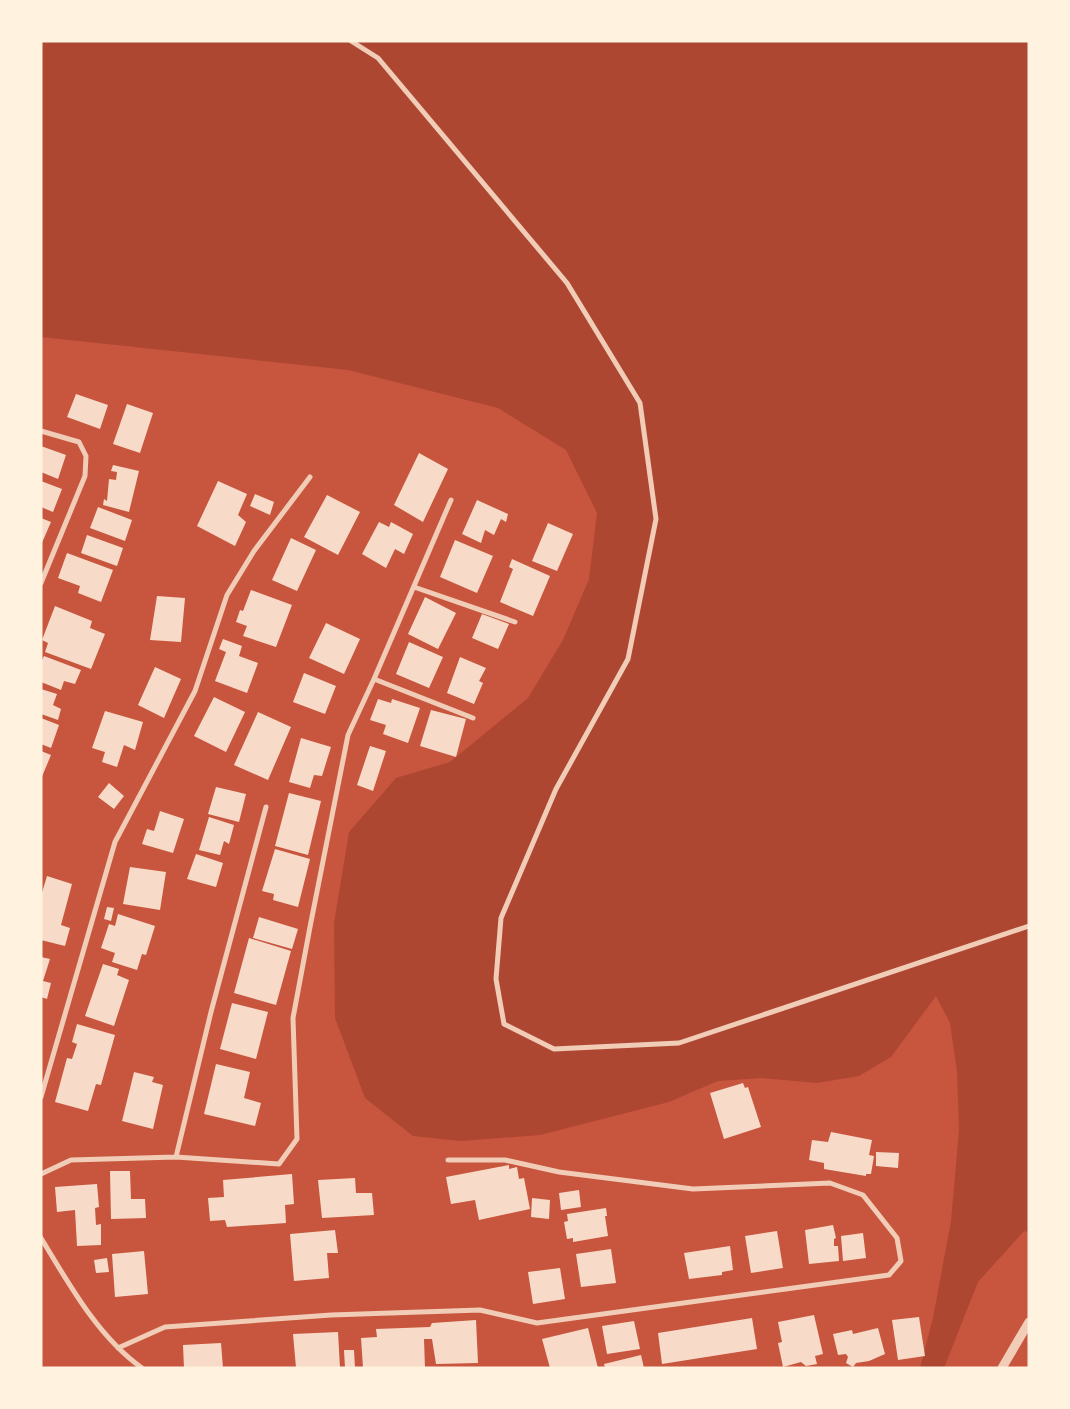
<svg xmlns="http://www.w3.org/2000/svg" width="1070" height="1409" viewBox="0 0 1070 1409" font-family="Merriweather,serif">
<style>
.green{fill:#ae4732}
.building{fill:#f7dbc8}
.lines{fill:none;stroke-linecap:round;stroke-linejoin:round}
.minor{stroke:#f1ccb7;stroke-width:5}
.tertiary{stroke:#f1ccb7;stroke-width:9}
</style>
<rect width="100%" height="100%" fill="#c8553d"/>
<!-- green -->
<path class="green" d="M41,41H1029V1233L1024,1231L978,1282L944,1368H920L933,1318L951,1221L959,1130L957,1072L950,1023L936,996L891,1057L859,1076L817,1083L761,1078L718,1081L669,1102L540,1135L460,1141L413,1136L365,1098L335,1018L334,923L349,832L396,778L450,762L528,698L563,640L589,579L597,513L566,450L498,408L348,370L41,337Z"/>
<!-- building -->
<path class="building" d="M76,394L108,405L100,429L67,417Z
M127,404L153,413L140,453L113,444Z
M41,446L66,455L58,479L41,472Z
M419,453L448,469L423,522L394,505Z
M113,465L139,471L129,512L103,505L104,499L107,501L109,479L116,480L117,472L111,471Z
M41,481L62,489L53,512L41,507Z
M218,481L247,494L238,515L246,522L235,546L197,526Z
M255,494L274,502L270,515L250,506Z
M327,495L360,512L338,555L304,537Z
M477,500L508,514L506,522L501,519L494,535L485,530L481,543L462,534Z
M98,507L132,520L125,541L90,528Z
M41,518L51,522L41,545Z
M379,522L389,527L391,522L413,534L404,554L395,549L386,568L362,554Z
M548,523L573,534L557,571L532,561Z
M87,535L123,548L117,566L81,553Z
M291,538L316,550L297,591L272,580Z
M455,540L493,556L477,593L440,577Z
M67,553L113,570L101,602L78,593L80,586L58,578Z
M512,559L550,576L533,616L500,602L513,569L509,567Z
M251,590L292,605L276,647L243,636L247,626L236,622L240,610L243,611Z
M157,596L185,598L181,642L150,640Z
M425,597L456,613L438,649L408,634Z
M55,606L92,621L90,628L105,634L91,669L45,652L48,643L42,640Z
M482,614L509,624L498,649L472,638Z
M326,623L360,639L344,674L309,658Z
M223,639L242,646L239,656L258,663L247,693L215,681L226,652L219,649Z
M409,642L443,657L429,688L396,674Z
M44,656L81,670L75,684L64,681L61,690L41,682V662Z
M460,657L486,668L479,681L483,683L474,704L447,693Z
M155,667L181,679L164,718L138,705Z
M304,673L336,686L325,714L293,702Z
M41,689L57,694L53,705L61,709L58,720L41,714Z
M214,697L245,712L226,752L194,736Z
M378,699L391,703L392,699L420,708L408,743L383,734L386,725L370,720Z
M431,710L466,719L456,757L420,746Z
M105,711L143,722L135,750L124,745L117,767L102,762L105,752L92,748Z
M258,712L291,727L268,780L234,765Z
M41,718L59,725L51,748L41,744Z
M301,738L331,747L322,776L314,775L310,788L289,782Z
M370,746L386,751L373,791L357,785Z
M41,751L51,755L41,779Z
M109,783L124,796L114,809L98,797Z
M216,787L246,794L239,822L208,814Z
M289,793L321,801L308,855L275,846Z
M160,811L184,819L173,853L142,844L147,829L154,831Z
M209,817L234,825L229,844L224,841L220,855L199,850Z
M275,849L310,859L298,907L273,900L274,894L262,891Z
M196,854L223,863L216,887L187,879Z
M130,867L166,872L160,910L123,904Z
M47,876L72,884L61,925L70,928L65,946L41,940V896Z
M107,907L114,908L111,921L104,919Z
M118,914L155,926L146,955L142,954L137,970L112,962L115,953L101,948L109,924L115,926Z
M259,917L298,929L292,949L253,938Z
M249,938L291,951L276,1005L234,993Z
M41,957L50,959L43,981L51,983L47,999L41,997Z
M103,964L119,969L117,975L129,980L114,1026L85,1016Z
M232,1003L268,1012L256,1059L220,1049Z
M77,1024L115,1035L101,1085L96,1084L88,1111L55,1102L67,1058L72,1059L77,1044L72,1042Z
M216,1064L250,1072L244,1098L261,1103L255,1126L204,1114Z
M134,1072L154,1077L152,1082L163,1085L153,1129L122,1121Z
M743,1083L745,1088L748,1087L761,1127L724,1139L710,1093Z
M831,1132L872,1140L869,1155L874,1156L871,1174H866V1176L824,1169V1163L809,1160L812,1140L828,1142Z
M876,1152L899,1153L898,1168L876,1166Z
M509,1165V1169L517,1167L519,1179L524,1178L530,1209L479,1220L475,1200L451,1204L446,1177Z
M110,1171H130L131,1199H145L146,1218L111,1219Z
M292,1174L294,1204L285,1205L286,1223L227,1227L225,1220L210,1221L208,1198L224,1197L223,1180Z
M355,1178L356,1193H372L374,1215L322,1218L318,1180Z
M97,1184L99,1207L95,1208L96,1225L101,1224V1245L77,1246L75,1210L57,1212L55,1187Z
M579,1190L581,1207L561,1210L559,1193Z
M532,1198L550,1200L549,1219L531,1217Z
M606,1208L607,1216H605L608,1236L573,1242V1238L567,1239L564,1222L568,1221L567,1214Z
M833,1225L836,1238L834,1239V1246H838L839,1261L809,1264L805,1230Z
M335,1230L338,1253H327L329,1278L294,1281L290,1234Z
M777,1231L783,1268L751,1273L745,1236Z
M863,1233L866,1258L843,1261L841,1236Z
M730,1246L733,1270L722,1272V1275L689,1279L684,1253Z
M611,1249L616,1283L581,1287L576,1254Z
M144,1251L148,1294L115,1297L112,1254Z
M107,1258L109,1272L96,1273L94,1260Z
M560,1268L565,1299L533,1304L528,1272Z
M814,1315L823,1354L815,1356L817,1364L806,1366L801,1362L783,1367L778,1343L782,1342L778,1322Z
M919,1317L925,1356L898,1360L892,1320Z
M752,1318L757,1349L662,1364L658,1333Z
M476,1320L478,1363L436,1364L432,1339H424L425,1368H363L361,1338L377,1337L376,1329L430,1327L432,1323Z
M634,1321L640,1349L607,1354L602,1326Z
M588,1328L598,1368H550L542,1339Z
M878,1328L885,1354L869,1361L856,1363L853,1367L846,1363L848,1357L846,1354L838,1355L833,1334L852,1330L853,1334Z
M338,1332L340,1368H296L293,1334Z
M221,1343L223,1368H184L183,1345Z
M344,1350H354L355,1368H345Z
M641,1355L644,1368H605L604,1364Z"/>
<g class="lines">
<!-- minor -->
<path class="minor" d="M351,41L378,58L567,283L640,403L656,519L628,659L556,789L501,918L496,979L504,1024L554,1049L679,1043L1029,926
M41,431L79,442L86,456L85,476L41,583
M451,500L374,679L473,718
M414,587L515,622
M41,1097L115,842L195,691L227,595L254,551L310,477
M176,1157L211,1012L266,807
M41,1174L71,1160L176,1157L279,1164L297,1139L293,1018L310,927L348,735L374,679
M41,1238C69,1284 98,1337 142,1368
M118,1348L165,1327L331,1315L480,1310L537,1323L889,1275L901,1261L897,1238L863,1195L830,1183L693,1189L559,1172L505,1160H448"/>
<!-- tertiary -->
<path class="tertiary" d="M1002,1368L1029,1322"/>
</g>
<!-- border -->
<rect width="1070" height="1409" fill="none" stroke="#fff3e0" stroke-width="85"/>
</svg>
